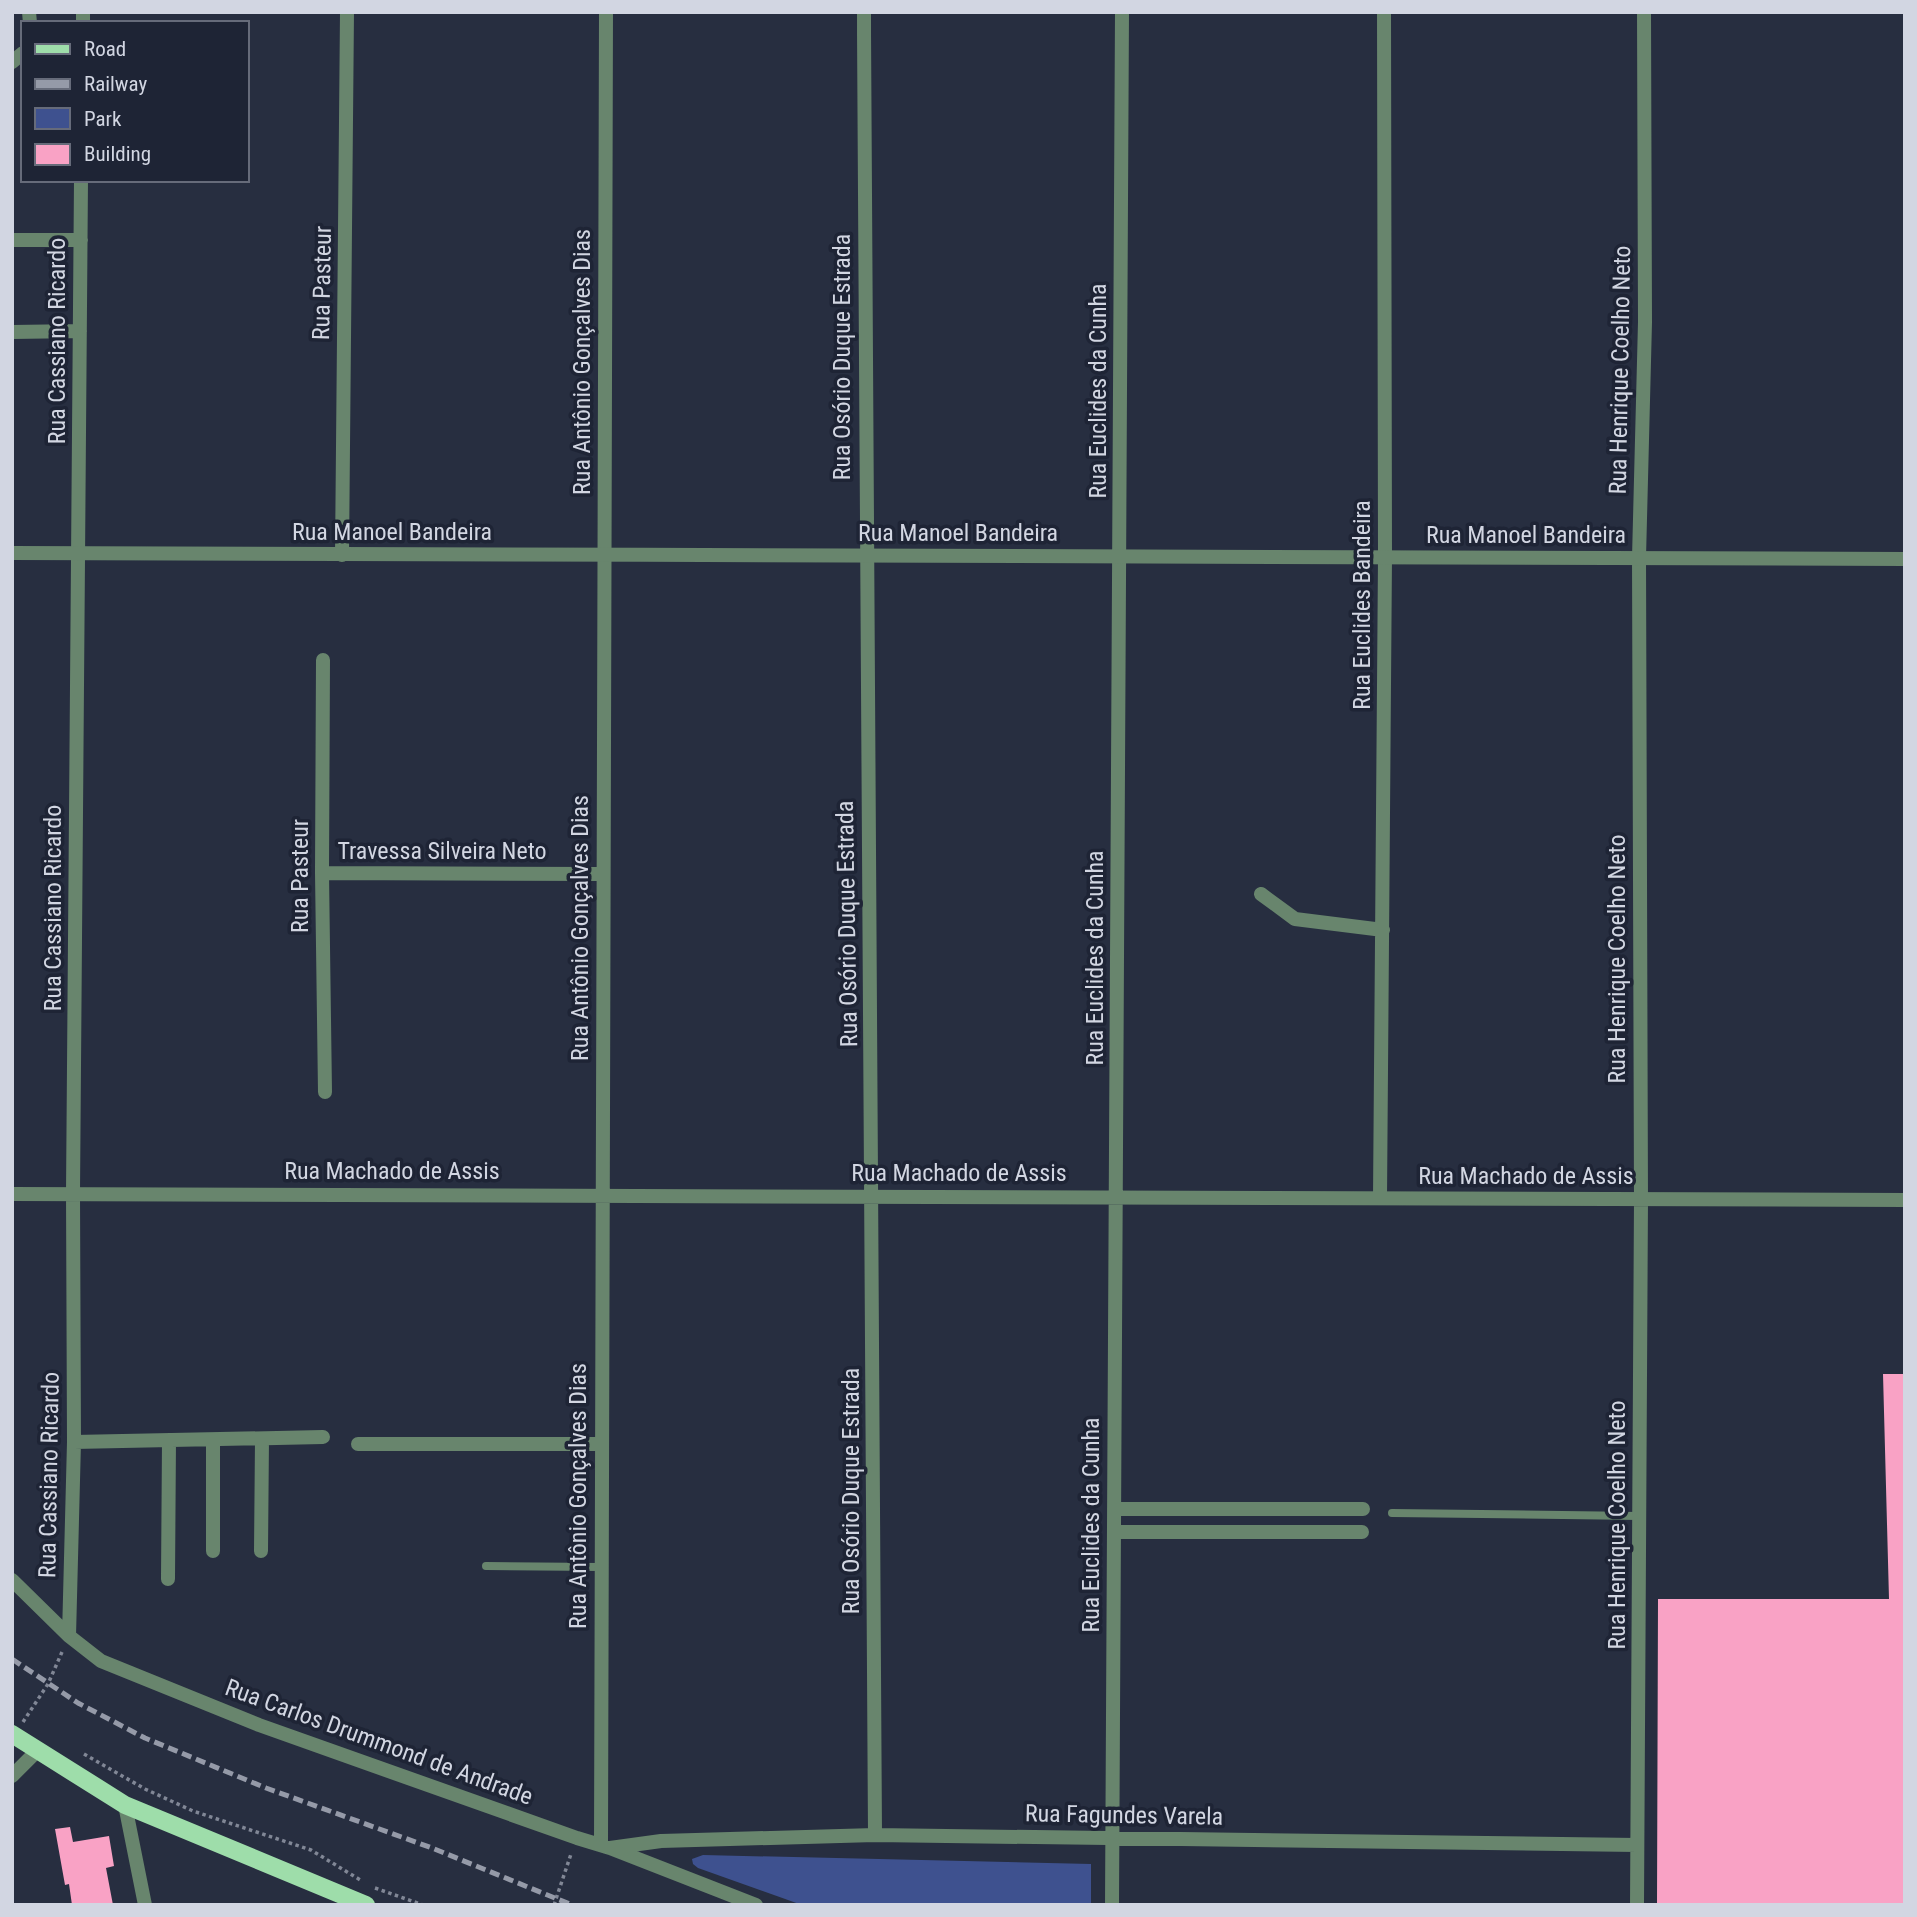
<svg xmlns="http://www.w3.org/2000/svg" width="1917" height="1917" viewBox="0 0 1917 1917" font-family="'Roboto Condensed',sans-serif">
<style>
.green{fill:#3e518f}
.building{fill:#f9a2c5}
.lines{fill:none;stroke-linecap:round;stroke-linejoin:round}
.path{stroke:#818796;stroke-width:3.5;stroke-dasharray:3.5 3.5;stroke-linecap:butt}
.service{stroke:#68856d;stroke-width:8}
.minor{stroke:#68856d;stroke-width:14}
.tertiary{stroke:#68856d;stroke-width:14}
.primary{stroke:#9eddaa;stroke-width:18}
.rail{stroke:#959aa8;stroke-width:5;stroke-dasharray:10 5;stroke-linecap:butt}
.labels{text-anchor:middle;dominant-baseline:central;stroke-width:7;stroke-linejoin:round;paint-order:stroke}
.street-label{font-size:24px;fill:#d2d6e2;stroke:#1e2435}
</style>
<rect width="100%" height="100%" fill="#272e40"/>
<!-- green -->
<path class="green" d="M703,1855L1091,1864V1905H802L698,1868L693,1864L692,1859Z"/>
<!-- building -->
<path class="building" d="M1883,1374H1905V1905H1657L1658,1599H1889Z
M70,1827L73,1842L109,1836L114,1866L106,1868L113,1905H72L69,1884L65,1885L55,1829Z"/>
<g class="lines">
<!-- path -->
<path class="path" d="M23,1722L48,1684L62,1652
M84,1754L145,1789L193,1811L311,1850L362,1881
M375,1888L423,1905
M554,1905L571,1854"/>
<!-- service -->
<path class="service" d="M1392,1513L1640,1516
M486,1566L600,1567"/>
<!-- minor -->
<path class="minor" d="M29,12L30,23
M864,12C865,620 873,1228 875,1835
M83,23V12
M12,62L23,53
M12,240H81
M12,332L80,331
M342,555L347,12
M323,660L322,873L325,1092
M322,873L603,874
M1261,894L1295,919L1383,930
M12,1194L1905,1200
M1380,1198L1385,557L1384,12
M74,1442L323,1437
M358,1444H600
M1114,1509H1363
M1114,1532H1362
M213,1551V1440
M261,1551L262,1439
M168,1579L169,1440
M12,1580L69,1636L101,1661L259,1725L577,1838L610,1848L756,1905
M69,1636L74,1442L73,1193L81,180
M125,1805L145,1905
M601,1845L606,12
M610,1848L661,1841L875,1835L1637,1845
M1112,1905L1122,12
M1637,1905L1641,1199L1639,558L1645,322L1644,12"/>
<!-- tertiary -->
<path class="tertiary" d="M12,553C643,555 1274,556 1905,559
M12,1776L37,1751"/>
<!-- primary -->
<path class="primary" d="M12,1734L125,1805L366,1905"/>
<!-- rail -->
<path class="rail" d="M12,1659L78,1703L145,1738L266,1788L432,1848L572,1905"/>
</g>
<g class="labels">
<!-- street labels -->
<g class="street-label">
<text transform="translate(322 283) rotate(-89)">Rua Pasteur</text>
<text transform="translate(57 341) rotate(-90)">Rua Cassiano Ricardo</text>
<text transform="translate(842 357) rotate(-90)">Rua Osório Duque Estrada</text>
<text transform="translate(582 362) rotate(-90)">Rua Antônio Gonçalves Dias</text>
<text transform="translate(1620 370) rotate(-89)">Rua Henrique Coelho Neto</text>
<text transform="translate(1098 391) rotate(-90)">Rua Euclides da Cunha</text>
<text x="392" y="532">Rua Manoel Bandeira</text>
<text x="958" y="533">Rua Manoel Bandeira</text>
<text x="1526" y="535">Rua Manoel Bandeira</text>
<text transform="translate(1362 605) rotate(-90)">Rua Euclides Bandeira</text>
<text x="442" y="851">Travessa Silveira Neto</text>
<text transform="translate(300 876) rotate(-90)">Rua Pasteur</text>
<text transform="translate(53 908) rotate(-90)">Rua Cassiano Ricardo</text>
<text transform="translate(847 924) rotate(-91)">Rua Osório Duque Estrada</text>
<text transform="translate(580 928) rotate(-90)">Rua Antônio Gonçalves Dias</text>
<text transform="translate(1095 958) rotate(-90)">Rua Euclides da Cunha</text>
<text transform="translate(1617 959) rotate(-90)">Rua Henrique Coelho Neto</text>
<text x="392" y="1171">Rua Machado de Assis</text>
<text x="959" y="1173">Rua Machado de Assis</text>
<text x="1526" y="1176">Rua Machado de Assis</text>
<text transform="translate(49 1475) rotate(-89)">Rua Cassiano Ricardo</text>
<text transform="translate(851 1491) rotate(-90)">Rua Osório Duque Estrada</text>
<text transform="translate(578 1496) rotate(-90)">Rua Antônio Gonçalves Dias</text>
<text transform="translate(1091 1525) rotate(-90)">Rua Euclides da Cunha</text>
<text transform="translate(1617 1525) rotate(-90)">Rua Henrique Coelho Neto</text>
<text transform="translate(379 1742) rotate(20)">Rua Carlos Drummond de Andrade</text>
<text transform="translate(1124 1815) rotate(1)">Rua Fagundes Varela</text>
</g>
</g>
<!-- border -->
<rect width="1917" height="1917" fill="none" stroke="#d2d6e2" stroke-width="28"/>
<!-- legend -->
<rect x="21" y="21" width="228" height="161" fill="#1e2435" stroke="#666b7a" stroke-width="2"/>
<rect x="35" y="44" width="35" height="10" fill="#9eddaa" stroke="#666b7a" stroke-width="2"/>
<text x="84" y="56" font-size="21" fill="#d2d6e2">Road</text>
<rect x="35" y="79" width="35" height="10" fill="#959aa8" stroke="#666b7a" stroke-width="2"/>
<text x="84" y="91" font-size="21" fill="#d2d6e2">Railway</text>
<rect x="35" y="108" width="35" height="21" fill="#3e518f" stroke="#666b7a" stroke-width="2"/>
<text x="84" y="126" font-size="21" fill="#d2d6e2">Park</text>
<rect x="35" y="144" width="35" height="21" fill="#f9a2c5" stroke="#666b7a" stroke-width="2"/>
<text x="84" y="161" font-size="21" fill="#d2d6e2">Building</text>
</svg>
